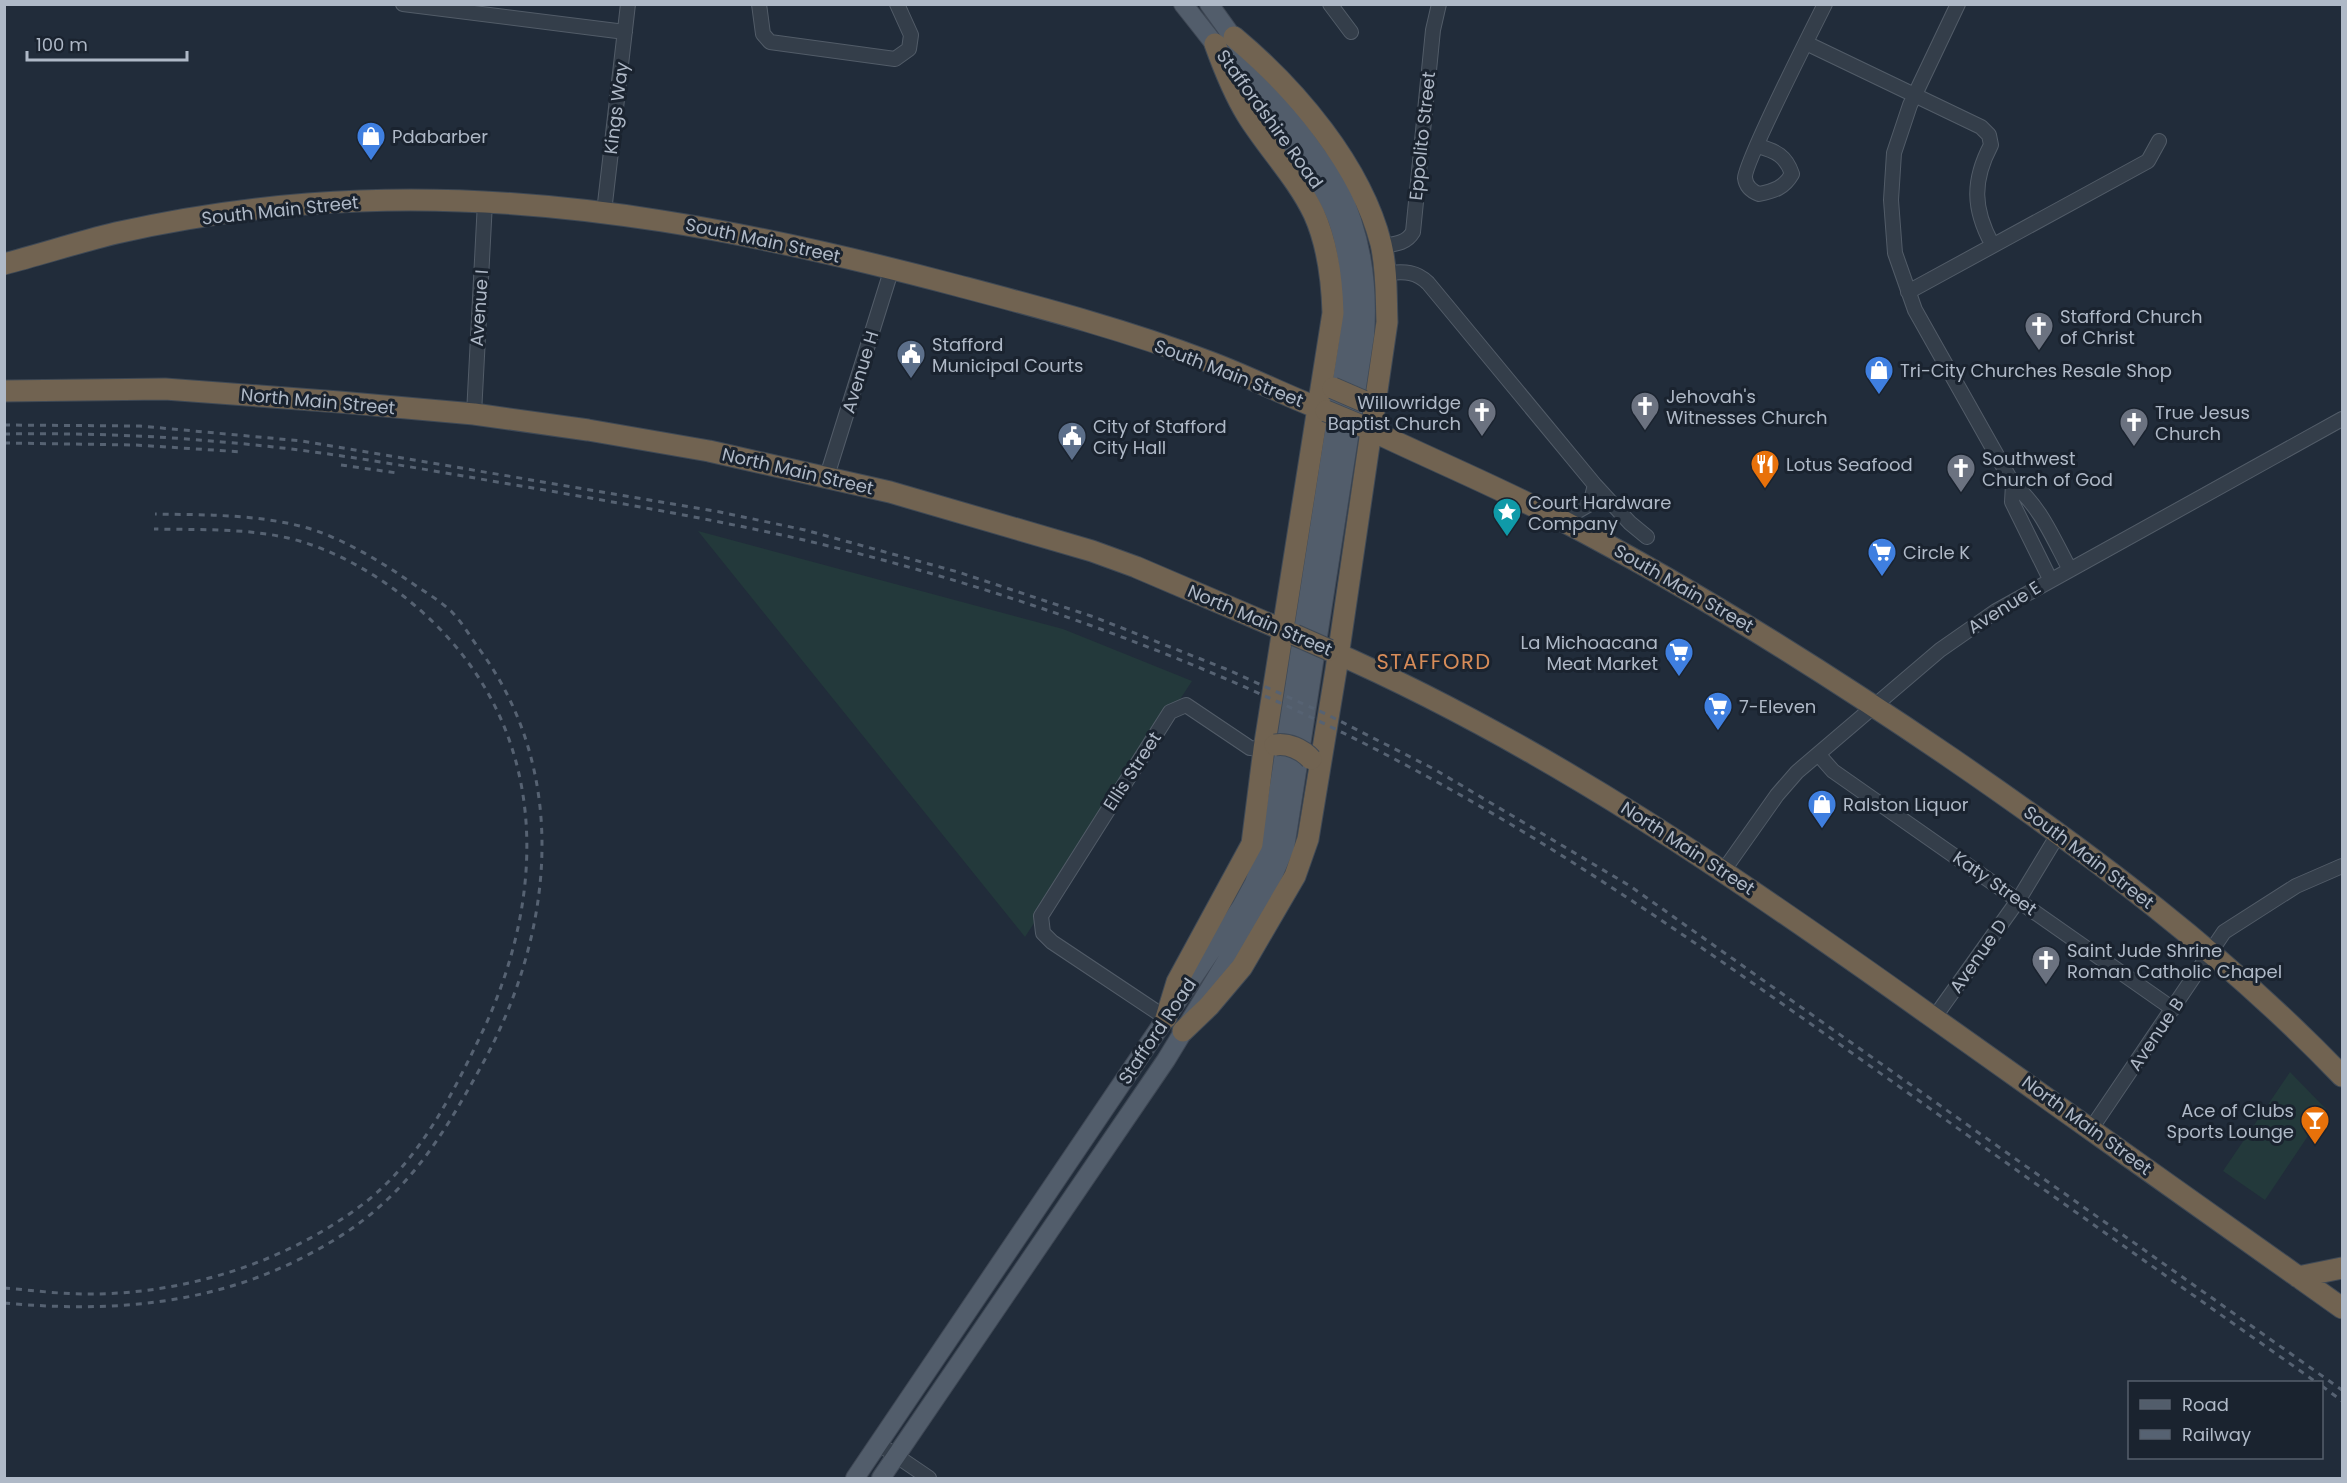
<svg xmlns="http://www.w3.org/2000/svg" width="2347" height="1483" viewBox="0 0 2347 1483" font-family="Poppins,sans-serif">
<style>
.grass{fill:#23393b}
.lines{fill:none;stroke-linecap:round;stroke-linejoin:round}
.minor-casing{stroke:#525c68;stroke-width:16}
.major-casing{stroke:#3e4754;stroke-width:20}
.highway-casing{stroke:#3f4955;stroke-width:23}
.minor{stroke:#343e4a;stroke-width:14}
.major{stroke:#525d6b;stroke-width:18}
.highway{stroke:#716351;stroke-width:21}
.rail{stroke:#566272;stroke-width:3;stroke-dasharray:6 6;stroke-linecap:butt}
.highway-bridge-casing{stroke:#3f4955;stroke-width:23;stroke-linecap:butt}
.highway-bridge{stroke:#716351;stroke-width:21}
.labels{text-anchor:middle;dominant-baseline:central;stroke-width:6;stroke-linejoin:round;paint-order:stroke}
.street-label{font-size:18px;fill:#afb9c7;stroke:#1a232f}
.poi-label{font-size:18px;fill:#afb9c7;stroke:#1a232f;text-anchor:start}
.quarter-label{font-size:21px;letter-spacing:1.5px;fill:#d78c59;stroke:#1a232f}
</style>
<rect width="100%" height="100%" fill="#212c3a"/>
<!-- grass -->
<path class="grass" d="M698,531L1063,629L1192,681L1025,937Z
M2290,1072L2326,1109L2265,1200L2223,1171Z"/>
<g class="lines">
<!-- minor casing -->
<g class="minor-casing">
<path id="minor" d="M403,4L625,32
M759,4L763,34L770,42L895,59L909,49L911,35L897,4
M1330,4L1351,32
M1958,4L1910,105L1894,153L1891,200L1895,253L1915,310L2013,484C2040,506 2053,538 2069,568
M1806,43L1981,127L1989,135L1991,145C1972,181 1973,209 1992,244
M1758,146C1776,151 1786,156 1792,174C1784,188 1774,191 1759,194C1751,191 1746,186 1745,178C1744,164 1813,28 1825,4
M604,212L628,4
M1381,246C1394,244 1406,244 1413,232L1433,30L1439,4
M1386,273C1403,272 1415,270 1428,283L1595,485L1630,523L1647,537
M1908,292L2148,161L2159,141
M474,414L485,202
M827,476L892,268
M2013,484L2012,502L2050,579
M1562,520L1590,504L1595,485
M1818,754L1833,771L2173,1009
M1724,870L1777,795L1797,772L1940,650L1996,611L2342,419
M1166,1018L1052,942L1043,933L1041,916L1170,712L1186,705L1250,748L1264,749
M1934,1018L2019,899L2059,833
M2091,1129L2224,932L2296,886L2342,866
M879,1444L929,1478"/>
</g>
<!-- major casing -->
<g class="major-casing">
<path id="major" d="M855,1478L1241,907L1254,883L1272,831L1348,341C1352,300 1351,258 1337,219C1324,185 1300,156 1278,127C1247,86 1216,45 1183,4
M881,1478L1166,1060L1261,904L1285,848L1365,335C1369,280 1360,233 1338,184L1209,4"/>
</g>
<!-- highway casing -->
<g class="highway-casing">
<path id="highway" d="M4,264C42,254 79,242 116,233C196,215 278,204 360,201C563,193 763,234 959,286C1042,308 1126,330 1207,361C1248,376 1286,396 1326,411
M4,391L165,389L339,402L474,414L588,430L709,451L890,492L1092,551L1136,567L1295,635
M1362,426C1428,458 1496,486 1561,520C1697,591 1825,672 1951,758C2091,854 2225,954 2342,1076
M1329,650C1546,745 1739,879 1931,1016C2068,1113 2205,1211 2342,1308
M1166,1018L1177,982L1252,844L1264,749L1333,313C1332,279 1328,245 1314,214C1297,178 1268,149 1247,115C1233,92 1224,69 1215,44
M1183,1031L1209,1006L1242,967L1295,876L1308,839L1336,670L1387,322C1386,296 1387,270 1381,244C1361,165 1296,89 1234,37
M2298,1277L2342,1268"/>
</g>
<!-- minor -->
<use href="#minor" class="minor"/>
<!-- major -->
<use href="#major" class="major"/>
<!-- highway -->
<use href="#highway" class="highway"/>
<!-- rail -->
<path class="rail" d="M4,425L140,426L302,441L720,512L805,530L958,572L1094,617L1226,669L1328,715L1434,769L1630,886L2342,1390
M4,434C77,433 150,435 222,442C325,450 426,470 527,487C619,503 712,519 804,540C1023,592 1240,673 1437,782C1588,865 1726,964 1866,1063C2016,1170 2166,1276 2316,1382
M4,443L136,445L243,452
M341,465L397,473
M4,1288C31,1290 58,1294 85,1294C184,1295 289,1262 367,1201C418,1160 449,1101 477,1043C554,888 550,714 407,599C373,572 331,548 288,538C244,528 199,530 154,529
M4,1303C124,1314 234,1303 339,1237C409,1193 444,1134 483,1063C553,934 571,775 480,650C471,638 462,622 451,611C438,599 420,589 406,579C378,560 346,541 314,530C263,514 208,515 155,514
M2322,1386L2342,1401"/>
<!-- highway-bridge casing -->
<g class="highway-bridge-casing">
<path id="highway-bridge" d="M1333,388L1363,401
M1326,411L1362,426
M1295,635L1329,650
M1275,745C1288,743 1302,749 1311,759"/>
</g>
<!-- highway-bridge -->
<use href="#highway-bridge" class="highway-bridge"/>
</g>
<!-- icons -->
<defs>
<g id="shop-pin" transform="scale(1.5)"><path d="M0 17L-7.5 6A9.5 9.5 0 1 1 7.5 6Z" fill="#3f7fe0" stroke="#1a232f"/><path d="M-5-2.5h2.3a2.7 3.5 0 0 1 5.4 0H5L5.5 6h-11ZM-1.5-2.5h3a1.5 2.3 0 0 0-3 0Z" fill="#fff"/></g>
<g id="church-pin" transform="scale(1.5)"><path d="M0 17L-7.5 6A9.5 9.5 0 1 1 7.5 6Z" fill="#6b7280" stroke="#1a232f"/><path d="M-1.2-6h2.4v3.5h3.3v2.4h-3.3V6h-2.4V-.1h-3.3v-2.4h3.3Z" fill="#fff"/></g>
<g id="civic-pin" transform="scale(1.5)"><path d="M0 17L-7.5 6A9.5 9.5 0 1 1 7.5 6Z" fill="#5c6f8a" stroke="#1a232f"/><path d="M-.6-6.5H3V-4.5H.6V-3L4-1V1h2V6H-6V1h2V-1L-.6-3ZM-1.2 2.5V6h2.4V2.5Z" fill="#fff"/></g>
<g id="restaurant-pin" transform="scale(1.5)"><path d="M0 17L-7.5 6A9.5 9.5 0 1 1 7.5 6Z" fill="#e8710a" stroke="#1a232f"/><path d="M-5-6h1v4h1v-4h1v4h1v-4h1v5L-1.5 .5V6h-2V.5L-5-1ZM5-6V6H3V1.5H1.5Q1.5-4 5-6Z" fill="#fff"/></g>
<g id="sight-pin" transform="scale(1.5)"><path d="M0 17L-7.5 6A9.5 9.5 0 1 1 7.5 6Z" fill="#0f9aa8" stroke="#1a232f"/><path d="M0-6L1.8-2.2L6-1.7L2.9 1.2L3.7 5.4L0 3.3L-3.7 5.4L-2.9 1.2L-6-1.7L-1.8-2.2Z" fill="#fff"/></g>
<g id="supermarket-pin" transform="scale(1.5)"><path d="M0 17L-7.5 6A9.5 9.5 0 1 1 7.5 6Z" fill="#3f7fe0" stroke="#1a232f"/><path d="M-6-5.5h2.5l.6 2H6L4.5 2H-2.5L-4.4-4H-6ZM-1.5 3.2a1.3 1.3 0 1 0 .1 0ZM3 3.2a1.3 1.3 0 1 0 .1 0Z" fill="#fff"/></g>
<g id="bar-pin" transform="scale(1.5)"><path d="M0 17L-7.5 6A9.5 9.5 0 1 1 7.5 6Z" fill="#e8710a" stroke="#1a232f"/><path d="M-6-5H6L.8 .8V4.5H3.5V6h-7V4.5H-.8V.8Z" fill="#fff"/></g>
</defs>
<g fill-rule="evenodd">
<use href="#shop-pin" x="371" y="136"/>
<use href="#church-pin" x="2039" y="326"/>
<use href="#civic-pin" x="911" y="354"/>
<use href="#shop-pin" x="1879" y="370"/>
<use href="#church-pin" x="1645" y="406"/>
<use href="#church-pin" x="1482" y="412"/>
<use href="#church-pin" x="2134" y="422"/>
<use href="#civic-pin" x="1072" y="436"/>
<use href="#restaurant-pin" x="1765" y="464"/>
<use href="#church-pin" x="1961" y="468"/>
<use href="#sight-pin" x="1507" y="512"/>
<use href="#supermarket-pin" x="1882" y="552"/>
<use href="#supermarket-pin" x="1679" y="652"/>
<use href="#supermarket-pin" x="1718" y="706"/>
<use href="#shop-pin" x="1822" y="804"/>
<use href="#church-pin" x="2046" y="960"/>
<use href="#bar-pin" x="2315" y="1120"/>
</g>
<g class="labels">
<!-- street labels -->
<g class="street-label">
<text transform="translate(616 108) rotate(-83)">Kings Way</text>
<text transform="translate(1270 119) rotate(54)">Staffordshire Road</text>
<text transform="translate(1422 136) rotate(-84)">Eppolito Street</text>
<text transform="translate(280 210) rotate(-6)">South Main Street</text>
<text transform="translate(763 240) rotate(12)">South Main Street</text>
<text transform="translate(479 308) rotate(-86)">Avenue I</text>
<text transform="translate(860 372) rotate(-73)">Avenue H</text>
<text transform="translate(1229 373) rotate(21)">South Main Street</text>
<text transform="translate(318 401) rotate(5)">North Main Street</text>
<text transform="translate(798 471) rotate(13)">North Main Street</text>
<text transform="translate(1684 588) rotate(30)">South Main Street</text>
<text transform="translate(2004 607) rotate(-32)">Avenue E</text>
<text transform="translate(1260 620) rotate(23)">North Main Street</text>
<text transform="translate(1132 771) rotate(-57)">Ellis Street</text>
<text transform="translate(1688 848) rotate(33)">North Main Street</text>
<text transform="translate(2089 857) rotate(37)">South Main Street</text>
<text transform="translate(1995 883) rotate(35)">Katy Street</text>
<text transform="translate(1978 956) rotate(-55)">Avenue D</text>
<text transform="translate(1157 1031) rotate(-56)">Stafford Road</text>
<text transform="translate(2156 1034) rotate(-56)">Avenue B</text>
<text transform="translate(2087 1125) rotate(36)">North Main Street</text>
</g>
<!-- poi labels -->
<g class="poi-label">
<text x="392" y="136">Pdabarber</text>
<text x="2060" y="316">Stafford Church<tspan x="2060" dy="21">of Christ</tspan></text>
<text x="932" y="344">Stafford<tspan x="932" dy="21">Municipal Courts</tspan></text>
<text x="1900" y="370">Tri-City Churches Resale Shop</text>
<text x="1666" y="396">Jehovah's<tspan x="1666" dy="21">Witnesses Church</tspan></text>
<text x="1461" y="402" text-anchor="end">Willowridge<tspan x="1461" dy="21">Baptist Church</tspan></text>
<text x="2155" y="412">True Jesus<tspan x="2155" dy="21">Church</tspan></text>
<text x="1093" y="426">City of Stafford<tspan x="1093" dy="21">City Hall</tspan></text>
<text x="1982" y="458">Southwest<tspan x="1982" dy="21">Church of God</tspan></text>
<text x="1786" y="464">Lotus Seafood</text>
<text x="1528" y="502">Court Hardware<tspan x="1528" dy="21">Company</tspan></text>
<text x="1903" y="552">Circle K</text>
<text x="1658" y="642" text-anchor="end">La Michoacana<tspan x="1658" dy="21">Meat Market</tspan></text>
<text x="1739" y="706">7-Eleven</text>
<text x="1843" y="804">Ralston Liquor</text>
<text x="2067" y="950">Saint Jude Shrine<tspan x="2067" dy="21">Roman Catholic Chapel</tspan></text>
<text x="2294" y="1110" text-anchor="end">Ace of Clubs<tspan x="2294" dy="21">Sports Lounge</tspan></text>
</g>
<!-- quarter labels -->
<g class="quarter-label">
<text x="1434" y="661">STAFFORD</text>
</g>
</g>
<!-- border -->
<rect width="2347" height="1483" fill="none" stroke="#afb9c7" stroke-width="12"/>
<!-- legend -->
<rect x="2128" y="1381" width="195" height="78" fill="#1a232f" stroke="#565f6c" stroke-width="1.5"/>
<rect x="2140" y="1400" width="30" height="9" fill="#525d6b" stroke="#565f6c" stroke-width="1.5"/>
<text x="2182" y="1411" font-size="18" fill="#afb9c7">Road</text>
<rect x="2140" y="1430" width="30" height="9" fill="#566272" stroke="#565f6c" stroke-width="1.5"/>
<text x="2182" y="1441" font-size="18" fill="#afb9c7">Railway</text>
<!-- scale -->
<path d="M27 51v9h160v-9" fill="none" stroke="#afb9c7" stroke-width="3"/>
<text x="36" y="51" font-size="18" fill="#afb9c7" stroke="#1a232f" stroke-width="4.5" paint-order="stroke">100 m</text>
</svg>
